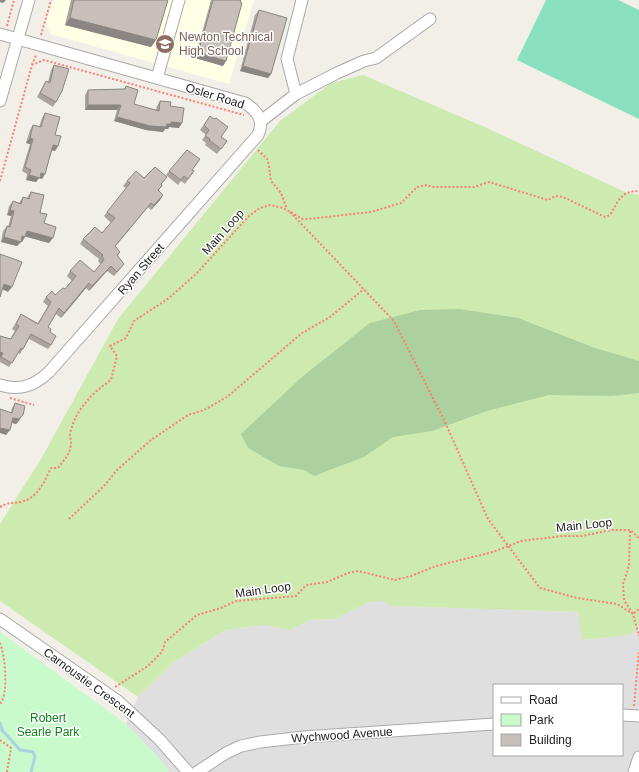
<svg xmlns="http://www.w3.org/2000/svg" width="639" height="772" viewBox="0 0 639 772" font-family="Helvetica,sans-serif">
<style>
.residential{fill:#e0dfdf;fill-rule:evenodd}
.education{fill:#ffffe5}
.grass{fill:#cdebb0}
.forest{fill:#add19e}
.park{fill:#c8facc}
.pitch{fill:#88e0be}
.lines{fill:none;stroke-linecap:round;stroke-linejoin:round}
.stream{stroke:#aad3df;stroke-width:3}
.minor-casing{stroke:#a9a9a9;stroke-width:13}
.path{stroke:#fa8072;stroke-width:2;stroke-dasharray:2 2;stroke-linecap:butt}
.minor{stroke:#fff;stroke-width:11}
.wall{fill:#aba49e}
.shaded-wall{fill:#8b8681}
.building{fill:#c7bfb8;stroke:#8b8681}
.labels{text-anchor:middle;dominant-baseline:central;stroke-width:3;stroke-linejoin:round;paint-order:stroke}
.education-label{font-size:12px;fill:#785e54;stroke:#fff;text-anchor:start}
.street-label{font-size:12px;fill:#222;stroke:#fff}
.park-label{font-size:12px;fill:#0c8416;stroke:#fff}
</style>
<rect width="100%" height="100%" fill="#f2efe9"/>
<!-- residential -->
<path class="residential" d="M383,601L394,606L579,612L583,640L630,635L639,625V772H169L158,757L126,724L138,697L173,663L225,630L264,625L291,630L309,620L335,619L369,602ZM494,685H622V755H494Z"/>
<!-- education -->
<path class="education" d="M53,0H254L229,84L51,34L46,24Z"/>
<!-- grass -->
<path class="grass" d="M363,75L487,128L625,192L639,195V625L630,635L582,640L578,612L393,606L383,601L369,602L335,619L309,620L291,630L264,625L225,630L173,663L138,697L0,601V524L41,459L118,319L280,121L331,83Z"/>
<!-- forest -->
<path class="forest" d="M460,309L518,318L595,348L639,361V393L612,396L549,395L487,411L432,431L393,437L364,457L314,476L304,470L279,466L248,448L241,434L303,376L370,323L420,310Z"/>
<!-- park -->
<path class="park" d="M0,632L126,724L158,757L169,772H0Z"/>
<!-- pitch -->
<path class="pitch" d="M546,0H618L639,10V119L517,60Z"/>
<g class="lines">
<!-- stream -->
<path class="stream" d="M0,723L2,730L20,750L33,752L35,757L31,772"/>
<!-- minor casing -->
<g class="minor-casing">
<path id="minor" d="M0,34L245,103C257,111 265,120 258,135L49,372C34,386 20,391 0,385
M157,78L179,0
M296,94L287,59L302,0
M0,101L29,0
M261,121L296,94L337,73L364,61L376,58L430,19
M0,619L118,701L159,739L188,772
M622,715L639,716
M197,772L226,753L241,746L260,742L304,737L494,724
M634,772L639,757"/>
</g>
<!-- path -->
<path class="path" d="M7,26L14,0
M41,35L51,0
M32,65L36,55
M258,150L268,160L271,181L281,193L287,209
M0,181L32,65L44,60L244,115
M290,212L394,321L445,422L488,519L540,588L577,598L617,604L633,614L639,636
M10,398L34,405
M0,507C11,501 10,504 21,502C38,498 44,482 51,468H58C64,460 71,453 71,443C71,440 70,437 70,434C75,410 92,393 111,380L117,356L110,346L126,338L134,321L169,298L197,273L249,216L260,208L270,205L283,208L303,219H308L371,212L401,203L417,187L427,185L432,187H474L489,182L548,200L555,196L563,197L605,217L610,215C619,201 620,191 639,191
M69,519L105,485L117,470L151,440L188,415L204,410L227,397L302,333L330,317L364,289
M630,531L629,566L623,584L624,600L633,614L639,609
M0,643C5,655 9,694 0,704
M115,687L148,666L162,652L165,642L197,615L221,608L236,601L296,596L306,585L327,582L348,573L358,571L395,580L411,576L436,566L493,552L521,541L562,536H582L611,530H630L639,538
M634,706L639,651
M0,740L11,748L7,772"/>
<!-- minor -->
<use href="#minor" class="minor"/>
</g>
<!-- wall -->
<path class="wall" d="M71,0H168L156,40L151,47L65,25Z
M211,0H241L223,66L195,58Z
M259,10L271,74L268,78L240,71L255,15Z
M54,65L56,102L53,107L37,97L46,81L48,82L51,70Z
M126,86L134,104L156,110L157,106L160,101L170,106L179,128L169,127L168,129H165L163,132L146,130L114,121L117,110H85V95L88,90L124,89Z
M45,113L55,135L58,146L55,151L52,150L45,174L42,179L39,178L36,182L26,180L27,174L22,171L30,144L26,143L30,130L33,125L39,127L42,118Z
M210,116L221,137L227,141L217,154L205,145L206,143L202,140L206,135L200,130Z
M192,170L194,171L185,184L181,181L178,185L166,175L169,171Z
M167,177L161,184L159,191L160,200L151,210L148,207L115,247L120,252L118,256L121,268L114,276L107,271L89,291L86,288L61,318L56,314L48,327L50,332L51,345L48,349L29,339L20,354L18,353L9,367L0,362V336L10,339L15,331L12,329L21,314L38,323L48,306L43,302L46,297L55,295L65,289L72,281L67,276L70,271L94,272L101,265L98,261L99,259L80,244L83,239L102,233L111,223L104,216L126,188L123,186L127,181L144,178Z
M31,192L44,223L49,243L25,236L22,242L21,241L17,246L1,242L3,231L7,226L8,227L11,216L7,215L9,206L13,201L19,203L23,197L27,198L28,196Z
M15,403L20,420L16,424L12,423L6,435L11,412L12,408Z"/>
<!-- shaded-wall -->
<path class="shaded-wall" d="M0,0H6L3,3L0,2Z
M70,18L156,40L151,47L65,25Z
M198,53L226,61L223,66L195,58Z
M243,66L271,74L268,78L240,71Z
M88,105H121L117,110H85Z
M117,117L167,124L171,122L182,123L179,128L169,127L168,129H165L163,132L146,130L114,121Z
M30,138L33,139L30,144L26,143Z
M53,145L58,146L55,151L50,150Z
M41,173L45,174L42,179L39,178L36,182L26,180L29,175Z
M163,195L160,200L151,210L154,205Z
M151,203L148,207L111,251L115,246Z
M10,210L14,211L11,216L7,215Z
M27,231L53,238L49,243L23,236Z
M22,236L25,237L22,242L19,241Z
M4,237L21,242L17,246L1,242Z
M111,266L107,271L89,291L92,286Z
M89,283L86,288L61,318L64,313Z
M4,284L12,287L8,292L0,288Z
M0,352L3,353L0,358Z
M23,415L16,424L10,422L13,418Z
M0,428L10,430L6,435L0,433Z"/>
<!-- building -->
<path class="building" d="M74,0H168L156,40L70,18Z
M213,0H241L240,2L242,3L226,61L198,53Z
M259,10L287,18L271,74L243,66Z
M54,65L69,69L62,91L56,102L40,93L46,81L50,83Z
M126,86L138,90L134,104L159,111L160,101L171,102L170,106L184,108L182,123L171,122V124H167L166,127L150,126L117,117L121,105H88V90L125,89Z
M45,113L60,117L55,135L61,136L58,146L53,145L45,174L41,173L40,178L29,175L31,170L25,167L33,139L30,138L33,125L41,127Z
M210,116L214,119L216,118L228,127L221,137L227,141L221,149L209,140L210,139L205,136L209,130L204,125Z
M187,150L200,159L192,170L194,171L188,179L184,176L181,180L169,171Z
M155,167L167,177L161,184L162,186L158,190L163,195L154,205L151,203L115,246L120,252L117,255L124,264L117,272L111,266L92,286L89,283L64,313L59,308L48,327L51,329L50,332L56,336L51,345L31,334L23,349L21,348L12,363L1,357L3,353L0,352V336L11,339L19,326L16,324L21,314L38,324L51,302L46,297L52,291L55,295L63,288L65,289L76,276L70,271L80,260L94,272L104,260L102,256L103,255L83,239L95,227L102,233L115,218L107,212L130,183L127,181L136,171L144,178Z
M31,192L44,195L40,213L47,214L44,223L56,227L53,238L27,231L25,237L22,236L21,242L4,237L7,226L10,227L14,211L10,210L13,201L21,204L23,197L29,199Z
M0,254L22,262L12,287L4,284L0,297Z
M15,403L25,406L23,415L19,419L13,418L10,430L0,428V409L12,413Z"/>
<!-- icons -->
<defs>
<g id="school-disc" transform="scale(1)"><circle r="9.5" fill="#8d6e63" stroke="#fff"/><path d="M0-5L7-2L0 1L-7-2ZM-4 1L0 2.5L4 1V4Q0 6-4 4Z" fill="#fff"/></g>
</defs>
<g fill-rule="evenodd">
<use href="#school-disc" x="165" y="44"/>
</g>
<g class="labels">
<!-- education labels -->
<g class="education-label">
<text x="179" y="37">Newton Technical<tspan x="179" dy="14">High School</tspan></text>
</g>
<!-- street labels -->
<g class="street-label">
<text transform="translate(215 96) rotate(17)">Osler Road</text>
<text transform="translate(223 232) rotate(-48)">Main Loop</text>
<text transform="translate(141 269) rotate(-49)">Ryan Street</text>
<text transform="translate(584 525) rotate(-6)">Main Loop</text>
<text transform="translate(263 590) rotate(-8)">Main Loop</text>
<text transform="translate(89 683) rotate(36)">Carnoustie Crescent</text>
<text transform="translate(342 735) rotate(-4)">Wychwood Avenue</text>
</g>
<!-- park labels -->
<g class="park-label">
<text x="48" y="718">Robert<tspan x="48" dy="14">Searle Park</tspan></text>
</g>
</g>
<!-- legend -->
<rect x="493" y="684" width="130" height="72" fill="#ffffff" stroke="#a7a7a7"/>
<rect x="501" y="697" width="20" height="6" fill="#ffffff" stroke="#a7a7a7"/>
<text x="529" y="704" font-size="12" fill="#222222">Road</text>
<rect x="501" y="714" width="20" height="12" fill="#c8facc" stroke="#a7a7a7"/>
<text x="529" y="724" font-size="12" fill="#222222">Park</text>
<rect x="501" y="734" width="20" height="12" fill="#c7bfb8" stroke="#a7a7a7"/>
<text x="529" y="744" font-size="12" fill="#222222">Building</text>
</svg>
